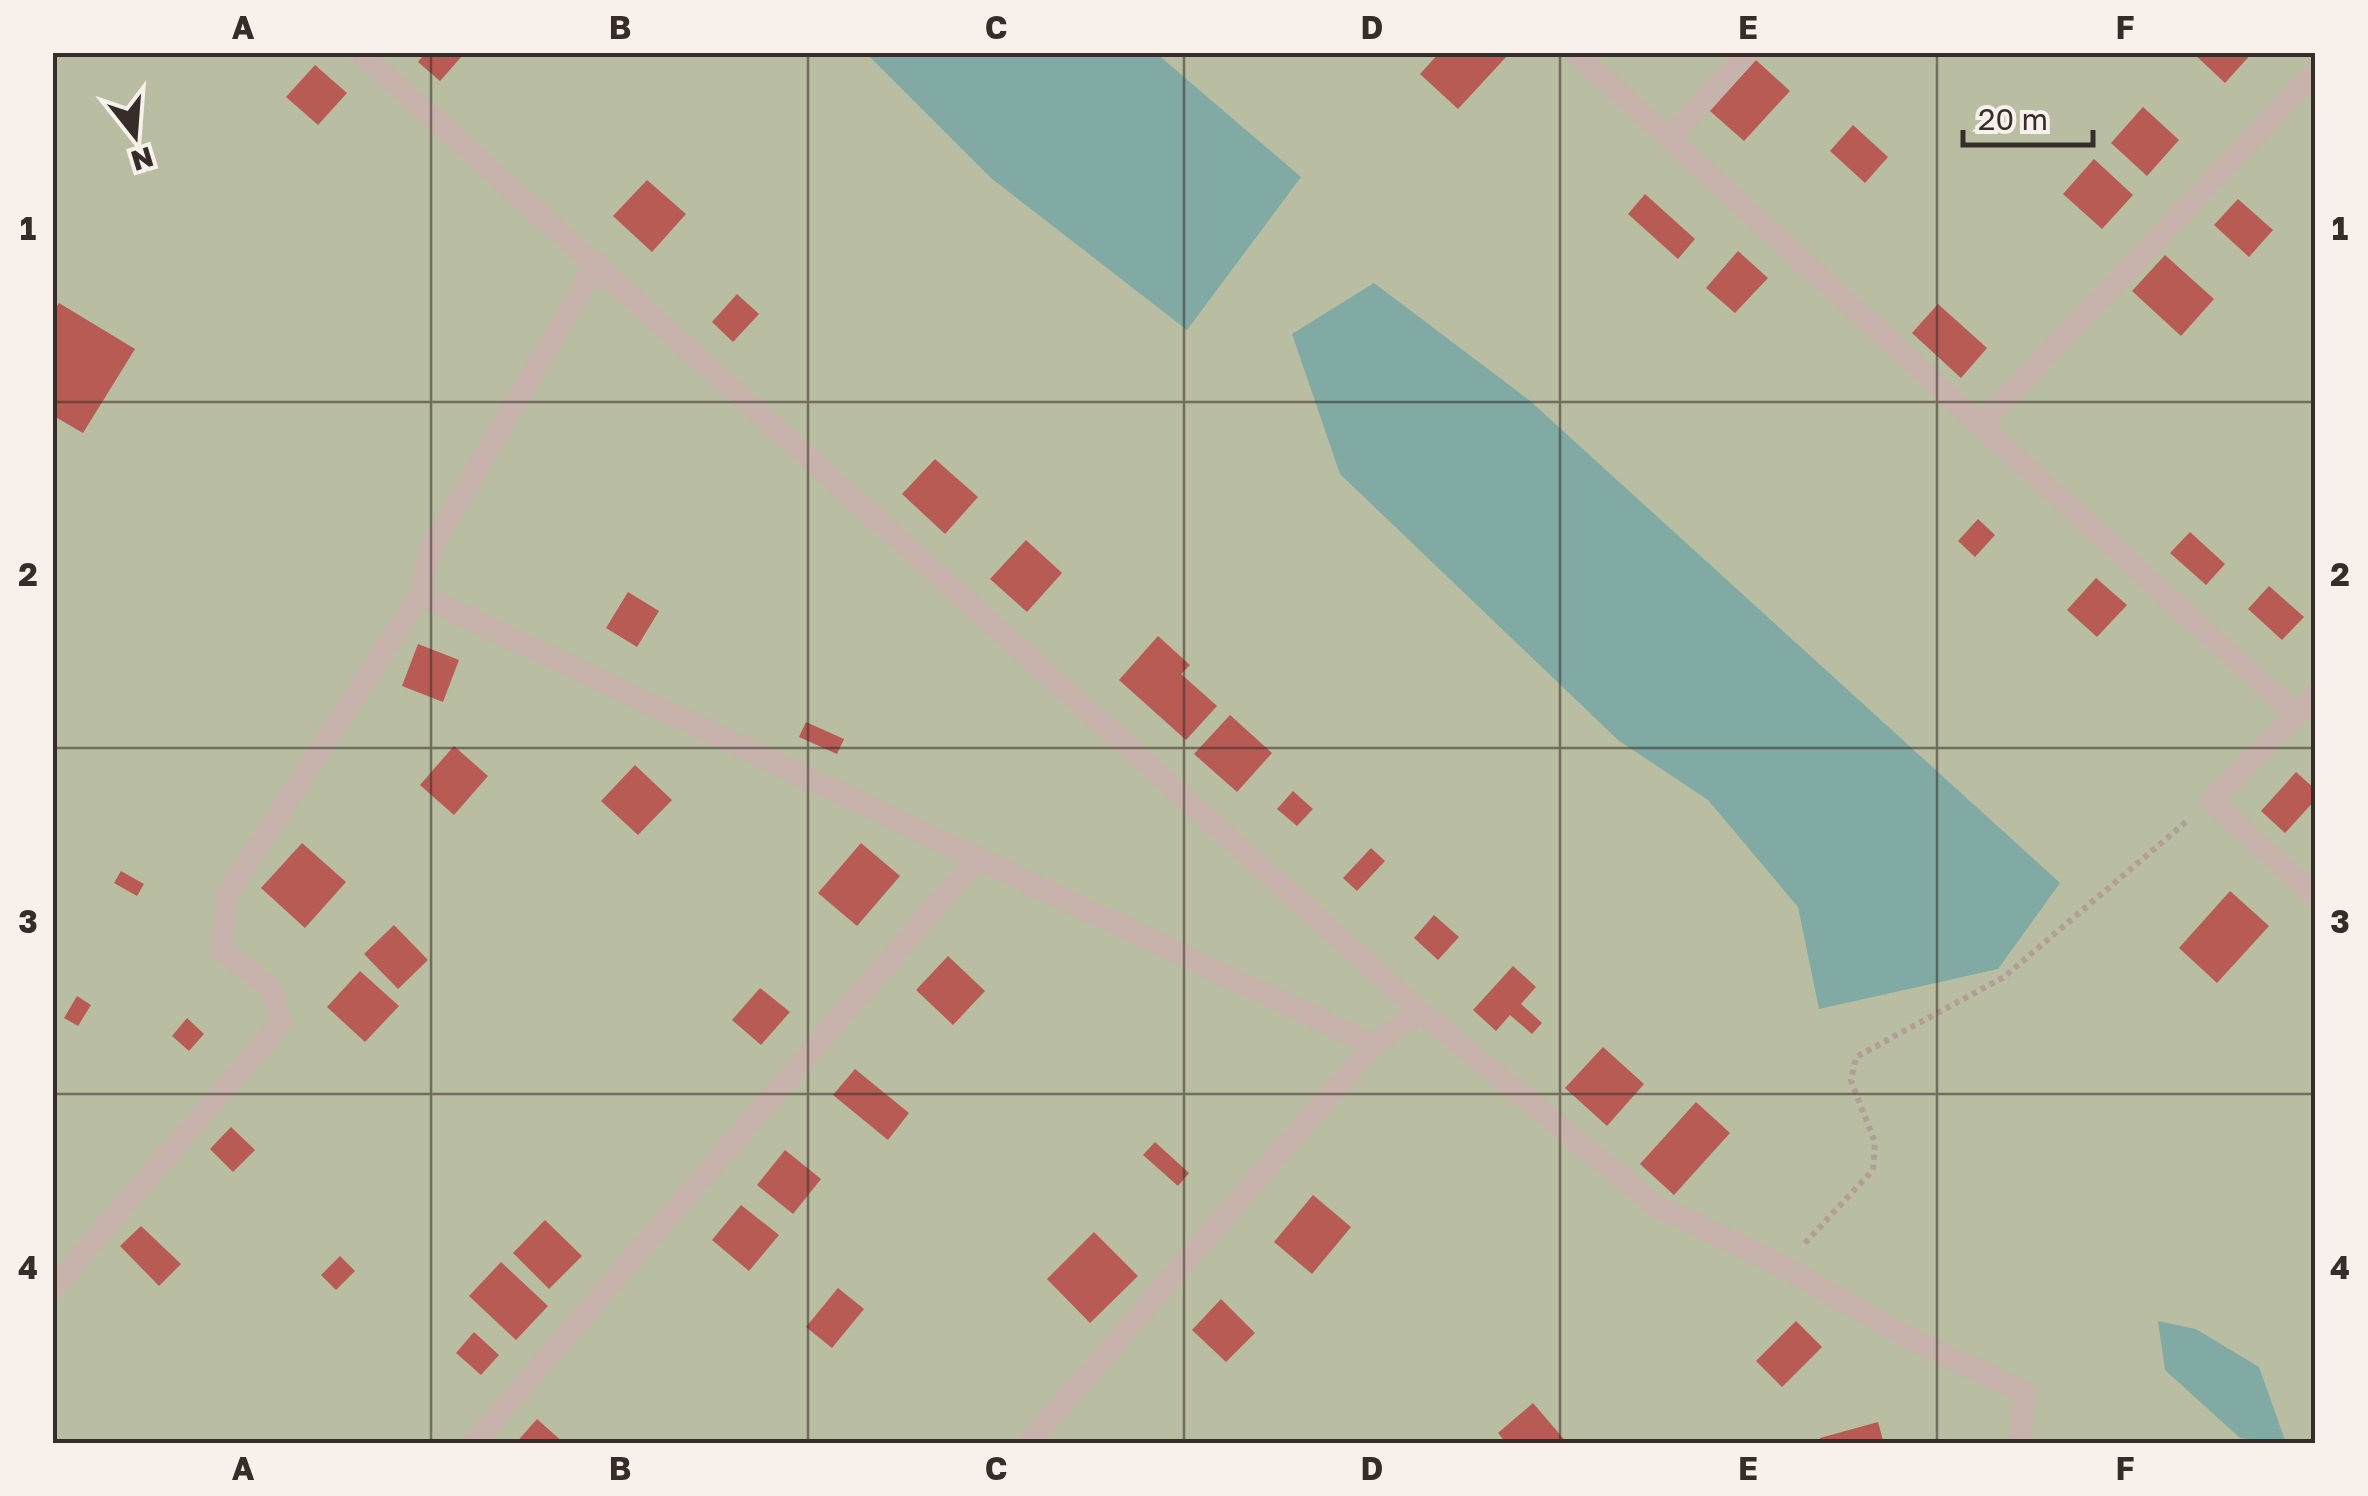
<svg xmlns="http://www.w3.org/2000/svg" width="2368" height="1496" viewBox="0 0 2368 1496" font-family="'Golos Text',sans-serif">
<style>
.green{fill:#b9bda1}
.water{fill:#81aaa4}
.building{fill:#b85b55}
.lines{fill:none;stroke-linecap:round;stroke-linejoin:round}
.path{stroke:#b29d97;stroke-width:6;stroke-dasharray:5 5;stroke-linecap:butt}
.service{stroke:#c7b3ac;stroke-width:22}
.grid{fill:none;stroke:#362c2a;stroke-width:2.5;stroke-opacity:0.55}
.neatline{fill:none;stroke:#362c2a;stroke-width:4}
.grid-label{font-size:32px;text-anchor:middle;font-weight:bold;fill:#362c2a}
</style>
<rect width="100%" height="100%" fill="#f0e5df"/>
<!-- green -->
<path class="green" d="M52,53H2315V1443H53Z"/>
<!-- water -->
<path class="water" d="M866,53H1156L1301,177L1187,330L991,178Z
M1374,283L1529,400L2060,883L1998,969L1819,1009L1798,907L1708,800L1618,740L1340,474L1292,334Z
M2158,1321L2196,1329L2259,1367L2286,1443L2240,1438L2165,1370Z"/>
<!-- building -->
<path class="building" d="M426,52H461L463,55L440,81L418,62Z
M1440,52H1503L1507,56L1458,109L1420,74Z
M2192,52H2253L2225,83Z
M1756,60L1790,91L1744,141L1710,111Z
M315,65L347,93L318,125L286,97Z
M2143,107L2179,140L2147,176L2111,143Z
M1853,125L1888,157L1865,183L1830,151Z
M2094,159L2133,195L2102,229L2063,194Z
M647,180L686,214L652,252L613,216Z
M1645,194L1695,239L1678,259L1628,214Z
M2238,199L2273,230L2249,257L2214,225Z
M1738,251L1768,278L1735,313L1706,288Z
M2165,255L2214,299L2181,336L2132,291Z
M737,294L759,314L733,342L712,322Z
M59,303L135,349L83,433L52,415V313Z
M1938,304L1987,348L1961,378L1912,333Z
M935,459L978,497L945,534L902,494Z
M1978,519L1995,535L1975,557L1958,541Z
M2190,532L2225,564L2206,585L2170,553Z
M1026,540L1062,573L1027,612L990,579Z
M2096,578L2127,605L2097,637L2067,610Z
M2269,586L2304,617L2282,640L2248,609Z
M628,592L659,611L637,647L606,628Z
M1158,636L1190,665L1181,674L1217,706L1186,740L1119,680Z
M418,644L459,660L443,702L402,686Z
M1230,715L1272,753L1237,792L1194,754Z
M806,722L844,739L837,754L799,737Z
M454,746L488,776L454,815L420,785Z
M635,765L672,800L638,835L601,801Z
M2296,772L2316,790V799L2285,833L2261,811Z
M1293,791L1313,809L1297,826L1277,809Z
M302,843L346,882L305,928L261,888Z
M861,843L900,876L857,926L818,893Z
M1371,848L1385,861L1357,891L1343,878Z
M121,871L144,884L137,896L114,883Z
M2230,891L2269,926L2217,983L2179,948Z
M1434,915L1459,937L1438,960L1414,938Z
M394,925L428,960L398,989L364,954Z
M948,956L985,991L953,1025L916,990Z
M1513,966L1536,987L1521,1004L1542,1023L1532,1034L1510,1015L1496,1031L1473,1010Z
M360,971L399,1006L365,1042L327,1007Z
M760,988L790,1012L761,1045L732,1020Z
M77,996L91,1005L78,1026L64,1018Z
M187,1018L204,1034L189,1051L172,1036Z
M1603,1047L1644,1084L1607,1126L1565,1088Z
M855,1069L909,1113L888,1140L833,1095Z
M1696,1102L1730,1133L1674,1195L1640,1164Z
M231,1127L255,1150L233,1172L210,1149Z
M1155,1142L1189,1173L1178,1186L1143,1155Z
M785,1150L821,1179L793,1214L757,1185Z
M1313,1195L1351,1227L1312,1274L1274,1242Z
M741,1205L779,1235L749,1271L712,1240Z
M545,1220L582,1256L549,1289L513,1253Z
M141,1226L181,1264L159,1286L120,1246Z
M1094,1232L1138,1276L1090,1323L1047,1279Z
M340,1256L355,1271L336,1290L321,1275Z
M501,1262L548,1306L516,1340L469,1296Z
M838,1288L864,1309L832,1348L806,1327Z
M1221,1299L1255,1333L1226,1362L1192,1330Z
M1796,1321L1822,1347L1782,1387L1756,1361Z
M474,1332L499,1355L481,1375L456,1353Z
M1533,1403L1568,1444H1507L1498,1433Z
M537,1419L565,1444H515Z
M1878,1422L1884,1444H1821L1820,1438Z"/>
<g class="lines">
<!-- path -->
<path class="path" d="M1805,1243L1873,1170L1875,1142L1851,1081L1856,1057L2004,977L2187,821"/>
<!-- service -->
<path class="service" d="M360,52L1421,1012L1656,1206L1771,1260L1907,1337L2025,1393L2019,1444
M1575,52L2296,715L2211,801L2316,896
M1669,139L1748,52
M1981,425L2316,71
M420,595L431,548L597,263
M2296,715L2316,694
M52,1289L281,1023L271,988L222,951L226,896L420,595L1373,1045
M473,1444L975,861
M1028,1444L1373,1045L1421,1012"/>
</g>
<!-- grid -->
<path class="grid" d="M431,52V1444M808,52V1444M1184,52V1444M1560,52V1444M1937,52V1444M52,402H2316M52,748H2316M52,1094H2316"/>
<!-- border -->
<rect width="2368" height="1496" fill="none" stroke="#f8f0eb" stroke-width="110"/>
<!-- north arrow -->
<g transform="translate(135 135) rotate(163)" stroke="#f8f0eb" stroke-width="8" paint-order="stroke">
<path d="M0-8L18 38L0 25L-18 38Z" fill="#362c2a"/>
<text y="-15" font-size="28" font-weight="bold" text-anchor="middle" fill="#362c2a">N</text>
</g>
<!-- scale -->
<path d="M1963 130v15h130v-15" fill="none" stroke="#362c2a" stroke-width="5"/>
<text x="1978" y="130" font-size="30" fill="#362c2a" stroke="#f8f0eb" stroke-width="8" paint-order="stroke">20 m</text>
<rect x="55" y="55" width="2258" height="1386" class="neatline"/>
<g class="grid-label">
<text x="243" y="39">A</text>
<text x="620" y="39">B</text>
<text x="996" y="39">C</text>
<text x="1372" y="39">D</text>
<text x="1748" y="39">E</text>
<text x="2125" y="39">F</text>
<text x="28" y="240">1</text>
<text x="2340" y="240">1</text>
<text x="28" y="586">2</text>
<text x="2340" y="586">2</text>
<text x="28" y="933">3</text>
<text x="2340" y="933">3</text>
<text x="28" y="1279">4</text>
<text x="2340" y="1279">4</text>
<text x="243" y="1480">A</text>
<text x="620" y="1480">B</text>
<text x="996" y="1480">C</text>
<text x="1372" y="1480">D</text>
<text x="1748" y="1480">E</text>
<text x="2125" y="1480">F</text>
</g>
</svg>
